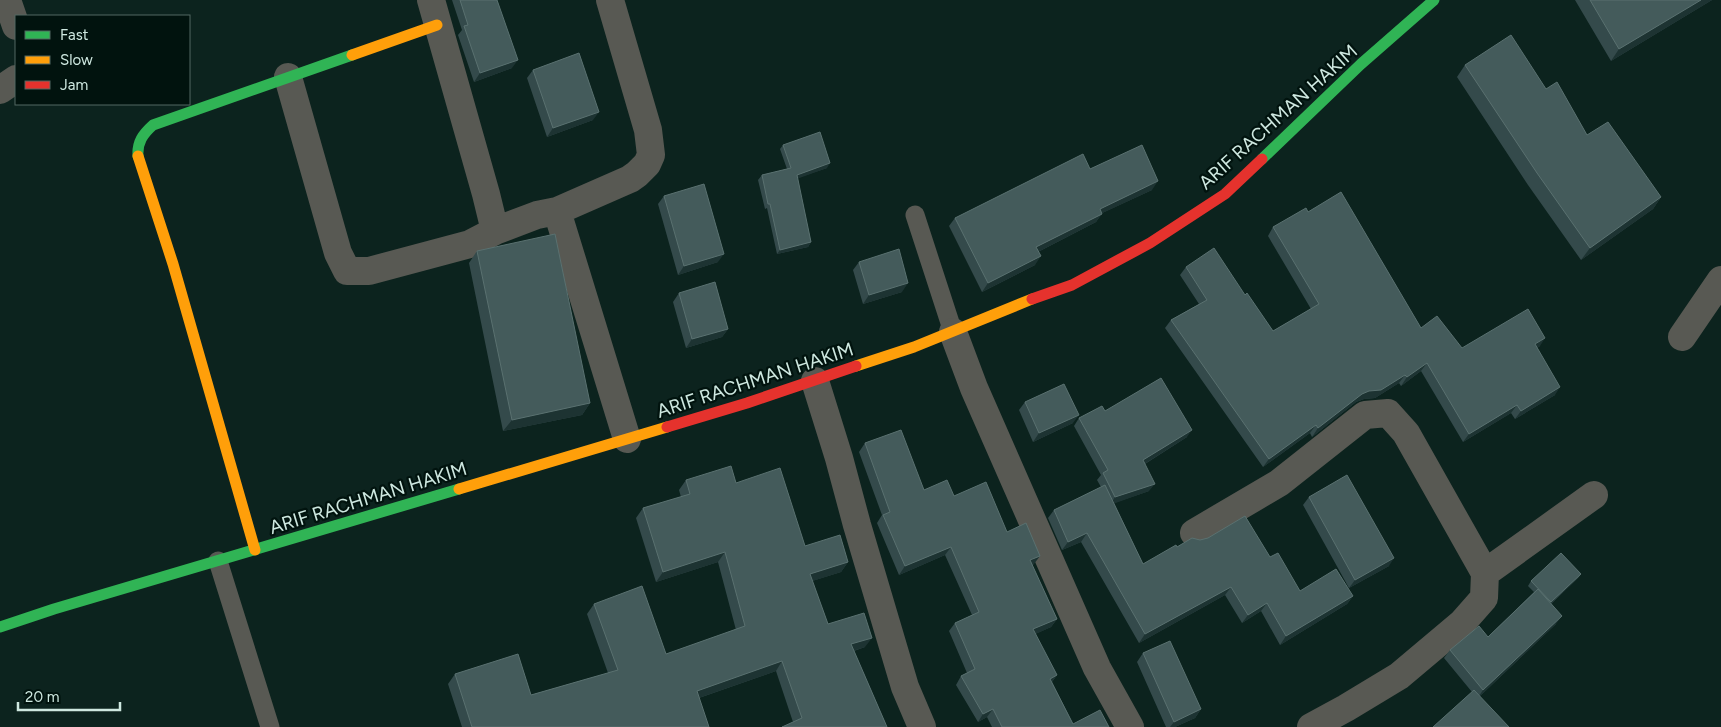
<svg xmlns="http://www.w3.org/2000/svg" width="1721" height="727" viewBox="0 0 1721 727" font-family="Figtree,sans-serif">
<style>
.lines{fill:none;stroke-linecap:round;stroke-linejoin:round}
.lane{stroke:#585953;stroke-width:19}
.street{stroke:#585953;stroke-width:28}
.fast{stroke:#30b455;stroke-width:11}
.slow{stroke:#ff9f0a;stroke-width:11}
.jam{stroke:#e5322d;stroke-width:11}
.wall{fill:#344a4b}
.shaded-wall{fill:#1d3332}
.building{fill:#445b5b;stroke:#5a7170}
.labels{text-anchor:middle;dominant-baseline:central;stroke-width:4.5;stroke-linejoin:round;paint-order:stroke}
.street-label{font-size:19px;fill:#cee8e0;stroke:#01130e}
</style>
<rect width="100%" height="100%" fill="#0c231e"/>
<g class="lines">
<!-- lane -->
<path class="lane" d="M915,215L953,332
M218,561L270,727"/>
<!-- street -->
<path class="street" d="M7,0L16,26
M431,0L486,194L495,231L537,215L557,211L630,179L637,174L647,164L651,155L648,130L610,0
M288,77L338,253L347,271H369L470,244L495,231
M0,90L16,79
M557,211L627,439
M953,332L974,388L1097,668L1130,727
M1682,337L1721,280
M815,381L839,458L857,525L905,687L922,727
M1194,533L1279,483L1365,415L1388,413L1406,433L1485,573L1484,598L1462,623L1399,676L1346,708L1311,727
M1485,573L1594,495"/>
<!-- fast -->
<path class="fast" d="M138,156C137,142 143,134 153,125L352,55
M1262,159L1361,64L1434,0
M0,627L54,609L459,489"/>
<!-- slow -->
<path class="slow" d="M352,55L437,25
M138,156L173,264L255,550
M856,366L914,347L1032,299
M459,489L667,427"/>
<!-- jam -->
<path class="jam" d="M1032,299L1072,285L1150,243L1225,194L1262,159
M667,427L747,403L856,366"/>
</g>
<!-- wall -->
<path class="wall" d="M452,0H497L512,68L474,82L458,35L462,30Z
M1575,0H1712L1611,61Z
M1465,65L1546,89L1587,135L1661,197L1653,209L1581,260L1528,185L1457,77Z
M533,70L593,120L547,137L527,78Z
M783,145L827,168L797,178L811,242L808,247L777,254L767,208L765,209L758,180L762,175L787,169L780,149Z
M1090,169L1152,190L1102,213L1096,222L1038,252L1035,265L982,292L949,226L955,218Z
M664,196L718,262L678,275L658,204Z
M1308,212L1421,328L1462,348L1540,346L1537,348L1555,395L1515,419L1511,413L1463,442L1421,371L1401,386L1399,383L1375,398L1364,399L1356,402L1312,437L1310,433L1263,467L1165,328L1171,320L1199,304L1180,275L1186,267L1245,295L1273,331L1311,309L1268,236L1273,227Z
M477,251L590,403L582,415L503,431L469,263Z
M859,262L902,292L863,304L853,270Z
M679,293L728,329L722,337L686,348L673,302Z
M1025,402L1073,423L1033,442L1019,410Z
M1105,411L1187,437L1145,464L1149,491L1114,503L1143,564L1177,547L1270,557L1300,591L1353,596L1347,604L1280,645L1261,611L1242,623L1225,595L1139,643L1081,542L1062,550L1048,518L1054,510L1101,487L1097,480L1101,475L1074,426L1079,418Z
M865,443L924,490L954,496L1007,532L1034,564L1032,565L1057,619L1051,627L1035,634L1057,675L1052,682L1073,724L1109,727H992L987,717L978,722L956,685L961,676L967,673L949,631L955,623L972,615L945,555L899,575L877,523L882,515L859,452Z
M686,480L736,483L805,546L848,562L841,572L812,581L828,624L865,647L854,651L887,727L793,722L776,671L699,698L709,727H462L448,684L455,674L531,695L608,673L587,614L594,604L666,654L736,630L718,562L656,582L636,518L643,508L681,497L679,490Z
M1309,497L1389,566L1349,588L1303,505Z
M1581,574L1578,578L1551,604L1556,624L1480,696L1472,692L1444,658L1450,650L1488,637L1534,592L1528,586L1531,581Z
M1143,653L1201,709L1195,718L1175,727H1166L1137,662Z"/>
<!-- shaded-wall -->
<path class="shaded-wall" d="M1701,0H1712L1611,61L1619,49Z
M518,60L512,68L474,82L480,73Z
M599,112L593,120L547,137L553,128Z
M830,163L827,168L794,180L797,175Z
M1158,181L1152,190L1094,217L1100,209Z
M1661,197L1653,209L1581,260L1590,248Z
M1102,214L1096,222L1030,256L1036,247Z
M811,242L808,247L777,254L780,250Z
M724,254L718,262L678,275L684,266Z
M1041,256L1035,265L982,292L988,283Z
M908,283L902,292L863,304L869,295Z
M728,329L722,337L686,348L692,339Z
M1545,338L1540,346L1529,353L1535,344Z
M1427,363L1421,371L1401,386L1407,377Z
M1405,375L1399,383L1375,398L1364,399L1356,402L1312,437L1318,428L1362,394Z
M1560,387L1555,395L1515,419L1521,411Z
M590,403L582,415L503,431L512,420Z
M1517,405L1511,413L1463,442L1469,434Z
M1079,415L1073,423L1033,442L1039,433Z
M1316,425L1310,433L1263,467L1269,459Z
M1192,430L1187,437L1138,468L1143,460Z
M1155,484L1149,491L1110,505L1115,497Z
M1087,533L1081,542L1062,550L1068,542Z
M951,547L945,555L899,575L905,566Z
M725,552L718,562L656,582L663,572Z
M1040,556L1034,564L1024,568L1030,560Z
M1394,558L1389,566L1349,588L1355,580Z
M848,562L841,572L803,584L810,574Z
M1581,574L1578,578L1548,606L1551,602Z
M1231,587L1225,595L1139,643L1145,634Z
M1353,596L1347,604L1280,645L1286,636Z
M1267,603L1261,611L1242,623L1248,615Z
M1562,616L1556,624L1477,699L1483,690Z
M1057,619L1051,627L1027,638L1033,629Z
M872,638L865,647L844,654L851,644Z
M782,661L776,671L690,701L697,691Z
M1057,675L1051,683L1050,679Z
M993,709L987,717L978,722L983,714Z
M1201,709L1195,718L1175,727H1170L1174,722Z"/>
<!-- building -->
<path class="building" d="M460,0H497L518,60L480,73L464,26L468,25Z
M1590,0H1701L1619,49Z
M1511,35L1546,89L1557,82L1587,135L1608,122L1661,197L1590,248L1537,173L1465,65Z
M579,53L599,112L553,128L533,70Z
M820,132L830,163L797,175L811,242L780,250L770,204H768L762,175L791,168L783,145Z
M1142,145L1158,181L1100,209L1102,214L1036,247L1041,256L988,283L955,218L1083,154L1090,169Z
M704,184L724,254L684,266L664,196Z
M1341,192L1421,328L1437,316L1462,348L1528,309L1545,338L1535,344L1560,387L1521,411L1517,405L1469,434L1427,363L1407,377L1405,375L1381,390L1369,391L1362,394L1318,428L1316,425L1269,459L1171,320L1207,300L1186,267L1214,248L1245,295L1247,293L1273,331L1319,304L1273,227L1306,208L1308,212Z
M555,234L590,403L512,420L477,251Z
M899,249L908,283L869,295L859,262Z
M715,282L728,329L692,339L679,293Z
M1161,378L1192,430L1143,460L1155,484L1115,497L1103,473L1108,470L1079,418L1102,406L1105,411Z
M1064,384L1079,415L1039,433L1025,402Z
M901,430L924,490L947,480L954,496L986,482L1007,532L1026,523L1040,556L1030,560L1057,619L1033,629L1057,675L1050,679L1073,724L1100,710L1109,727H1002L993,709L983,714L961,676L975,669L955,623L979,612L951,547L905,566L883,515L890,512L865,443Z
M731,466L736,483L780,468L805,546L840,535L848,562L810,574L828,624L864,613L872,638L851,644L887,727H782L802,718L782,661L697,691L709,727H472L455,674L518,654L531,695L618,670L594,604L642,586L666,654L745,626L725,552L663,572L643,508L690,494L686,480Z
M1347,475L1394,558L1355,580L1309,497Z
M1105,485L1143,564L1176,545L1177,547L1192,538L1200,540L1208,538L1245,516L1270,557L1278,553L1300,591L1336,569L1353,596L1286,636L1267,603L1248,615L1231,587L1145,634L1087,533L1068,542L1054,510Z
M1561,553L1581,574L1551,602L1531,581Z
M1538,589L1562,616L1483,690L1450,650L1479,626L1488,637Z
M1170,641L1201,709L1174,722L1143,653Z
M1474,690L1509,727H1433Z"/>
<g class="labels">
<!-- street labels -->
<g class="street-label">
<text transform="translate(1278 117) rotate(-42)">ARIF RACHMAN HAKIM</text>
<text transform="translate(755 380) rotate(-18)">ARIF RACHMAN HAKIM</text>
<text transform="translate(368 498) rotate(-17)">ARIF RACHMAN HAKIM</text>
</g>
</g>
<!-- legend -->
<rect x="15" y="15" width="175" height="90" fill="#01130e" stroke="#536862"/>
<rect x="25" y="31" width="25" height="8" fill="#30b455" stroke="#536862"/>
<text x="60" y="40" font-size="15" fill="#cee8e0">Fast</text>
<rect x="25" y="56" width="25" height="8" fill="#ff9f0a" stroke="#536862"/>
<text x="60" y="65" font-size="15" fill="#cee8e0">Slow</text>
<rect x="25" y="81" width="25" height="8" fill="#e5322d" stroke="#536862"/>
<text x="60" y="90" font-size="15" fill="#cee8e0">Jam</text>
<!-- scale -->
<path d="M18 702v8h102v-8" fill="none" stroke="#cee8e0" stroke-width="2.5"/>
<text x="25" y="702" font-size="15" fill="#cee8e0" stroke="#01130e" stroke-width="4" paint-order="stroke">20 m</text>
</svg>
